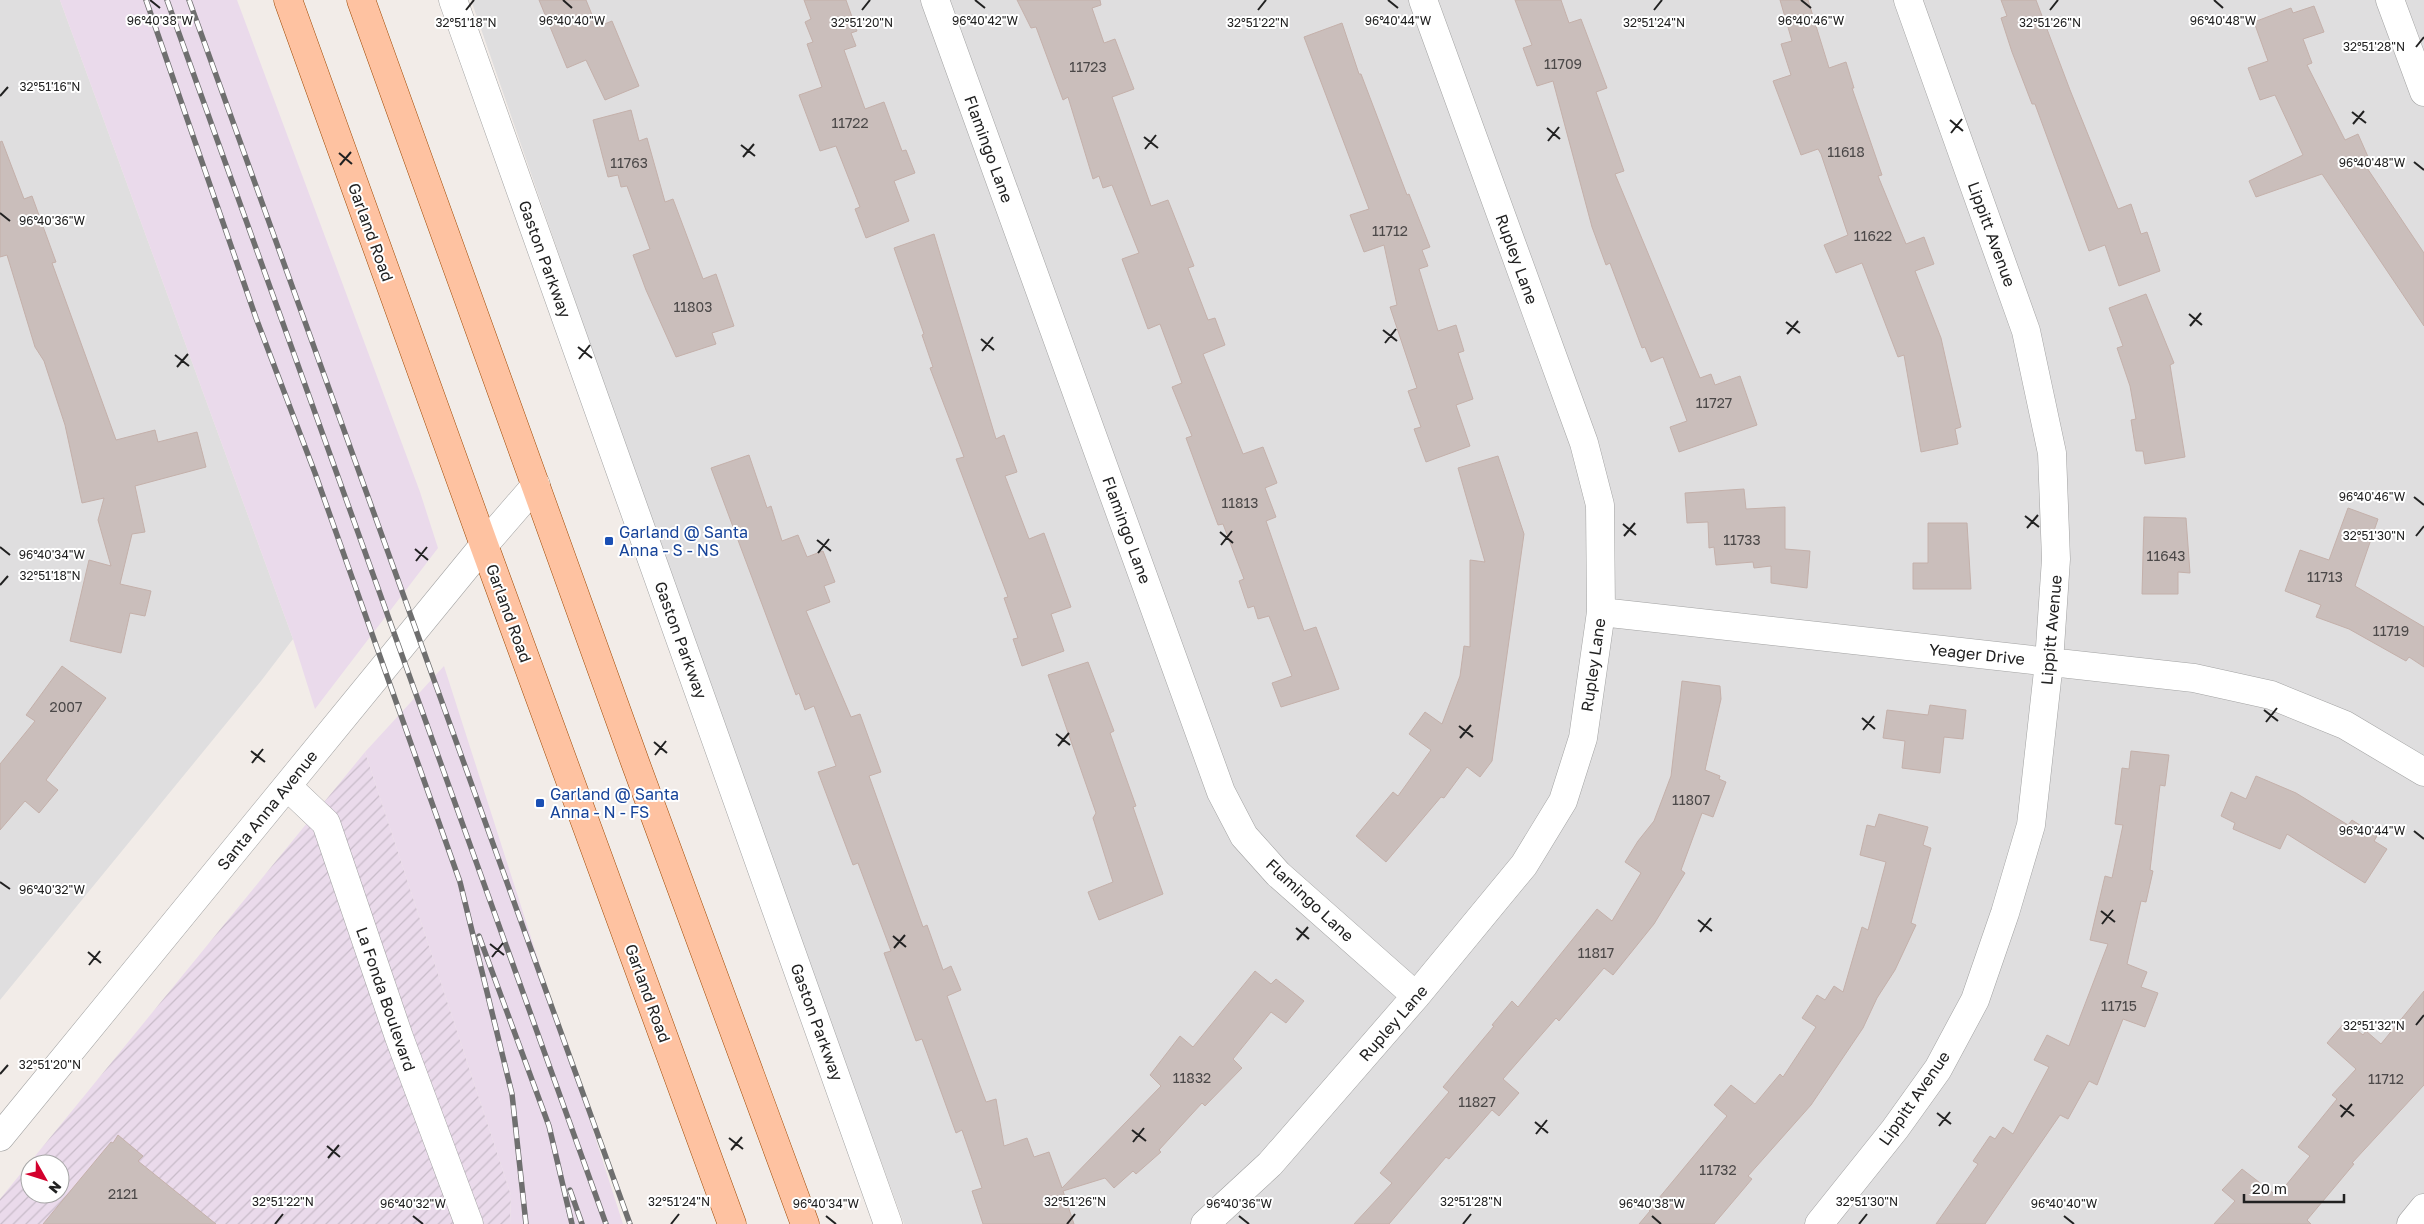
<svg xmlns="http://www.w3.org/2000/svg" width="2424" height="1224" viewBox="0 0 2424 1224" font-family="'Golos Text',sans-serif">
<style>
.residential{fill:#dfdedf}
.industrial{fill:url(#industrial-furrows);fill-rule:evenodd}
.railway{fill:#eadaeb}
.building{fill:#cabebb;stroke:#c4b0aa}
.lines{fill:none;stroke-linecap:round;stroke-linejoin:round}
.minor-casing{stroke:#a2a2a2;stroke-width:29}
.primary-casing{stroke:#9f4800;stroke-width:29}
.minor{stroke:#fff;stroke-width:28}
.primary{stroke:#fec2a1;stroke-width:28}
.rail-casing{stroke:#6f6f6f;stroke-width:5.5}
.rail{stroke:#fff;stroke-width:4;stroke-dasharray:11;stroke-linecap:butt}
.ticks{fill:none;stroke:#212121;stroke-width:2}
.transit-dot{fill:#1a4fb4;stroke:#fff;stroke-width:2}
.labels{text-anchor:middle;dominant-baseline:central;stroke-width:4;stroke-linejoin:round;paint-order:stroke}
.number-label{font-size:14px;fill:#4b4848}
.street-label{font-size:16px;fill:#212121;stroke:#fff}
.transit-label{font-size:16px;fill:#164399;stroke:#fff;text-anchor:start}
.ticks-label{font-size:12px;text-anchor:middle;fill:#212121;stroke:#fff;stroke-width:4;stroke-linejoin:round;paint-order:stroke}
</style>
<defs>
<pattern id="industrial-furrows" width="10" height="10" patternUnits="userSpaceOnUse" patternTransform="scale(1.25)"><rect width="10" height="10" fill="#eadaeb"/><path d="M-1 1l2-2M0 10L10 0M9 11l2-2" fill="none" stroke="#c8bbc9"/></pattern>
</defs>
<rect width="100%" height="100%" fill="#f2ece8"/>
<!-- residential -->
<path class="residential" d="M0,0H60L293,639L261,681L0,1000Z
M471,0H2424V1224H904L719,717Z"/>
<!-- industrial -->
<path class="industrial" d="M365,752L511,1195L510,1224H0V1199ZM30,1164H60V1194H30Z"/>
<!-- railway -->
<path class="railway" d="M60,0H237L420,492L438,548L315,709L293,639Z
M444,666L623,1224H510L511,1195L365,752Z"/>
<!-- building -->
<path class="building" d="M539,0H586L597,27L612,21L639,86L605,100L586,60L567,68Z
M804,0H846L857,31L851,33L856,46L844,50L865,109L884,102L902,151L906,150L915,173L894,181L909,221L866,238L855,209L860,207L836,146L820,151L799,95L822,87L807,44L813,42L805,22L811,19Z
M1017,0H1100L1101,5L1092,8L1104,43L1115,39L1134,89L1112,97L1151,206L1168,200L1194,266L1188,268L1208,320L1215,318L1225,345L1203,354L1243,454L1263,447L1277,483L1265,488L1276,517L1266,521L1304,631L1316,627L1339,689L1281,707L1272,683L1292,676L1269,616L1258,619L1254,606L1248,608L1239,581L1244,579L1223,524L1218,525L1186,438L1192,436L1172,387L1182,383L1160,324L1148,329L1122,259L1139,253L1112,185L1103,188L1099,176L1093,179L1068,97L1063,100L1036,27L1031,28Z
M1515,0H1561L1569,23L1581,19L1607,88L1596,92L1624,171L1615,174L1700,378L1711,374L1715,385L1740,376L1757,425L1679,452L1670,427L1687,421L1663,357L1651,362L1645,347L1642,348L1610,263L1606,265L1592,227L1553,81L1537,86L1523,48L1532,45Z
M1780,0H1808L1829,68L1846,62L1854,88H1852L1882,175L1878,176L1906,244L1924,237L1934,264L1915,271L1941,338L1961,427L1955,429L1958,444L1921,452L1904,355L1898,357L1862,263L1836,273L1824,245L1848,235L1821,154L1818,149L1801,155L1773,81L1791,75L1781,44L1792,41Z
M2001,0H2036L2070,90L2118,209L2131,204L2141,234L2147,232L2160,271L2119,286L2105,245L2089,251L2035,104H2032L2012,52L2001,18L2007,16Z
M2314,6L2324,32L2303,39L2312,63L2307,65L2345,140L2358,134L2369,159L2363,162L2424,253V326L2322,174L2256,197L2249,181L2303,155L2275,95L2260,100L2248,68L2268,61L2254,22L2291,8L2293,13Z
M1342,23L1359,74H1361L1407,195L1409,194L1430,247L1422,250L1428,266L1419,269L1438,331L1456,325L1464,351L1458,353L1473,399L1456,405L1470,446L1426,462L1414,429L1421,427L1408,391L1417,388L1390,307L1397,305L1384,245L1364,252L1350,215L1369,209L1304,37Z
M631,110L639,141L647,138L665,202L673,199L703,279L716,274L734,326L712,333L716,344L676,357L646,290L633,255L650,249L627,186L621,187L618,175L608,177L593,120Z
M2,141L24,199L32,196L56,262L52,263L116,440L155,430L158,442L197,432L206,467L135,486L145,532L132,534L120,584L151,591L145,616L130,613L121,653L70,641L89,560L111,566L98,520L104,498L82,503L65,425L44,361L35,347L7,255L0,257V142Z
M934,234L996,439L1004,435L1017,472L1005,476L1029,539L1044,533L1071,607L1051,614L1064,651L1022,666L1013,639L1018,638L1004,598L1008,597L956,459L964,457L930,368L933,367L922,335L924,334L894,248Z
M2146,294L2174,363L2170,365L2185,457L2145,464L2143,451H2136L2131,420L2136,419L2130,386L2117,348L2123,346L2109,308Z
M749,455L767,508L771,506L782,541L798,535L807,557L823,551L835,582L824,586L830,602L806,611L851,717L860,714L881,772L869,776L923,927L927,925L943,970L951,966L961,990L947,996L986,1102L996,1099L1004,1146L1027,1138L1034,1157L1049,1152L1062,1188L1161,1086L1150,1075L1180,1036L1193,1047L1255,971L1271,984L1276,979L1304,1001L1286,1023L1271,1012L1233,1059L1242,1068L1205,1106L1202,1103L1159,1150L1161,1152L1136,1174L1133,1171L1114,1188L1105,1178L1063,1191L1074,1224H983L972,1191L982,1188L962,1130L956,1133L922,1039L916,1041L884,953L891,951L858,863L853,865L818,772L836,766L814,706L805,710L799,693L796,695L711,468Z
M1498,456L1524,534L1492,761L1480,777L1467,767L1444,798L1441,797L1386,862L1356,836L1393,792L1398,796L1431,750L1409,734L1425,712L1442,724L1460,676L1464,646L1470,647V560L1485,562L1458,468Z
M1744,489L1746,509L1785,507V549L1810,551L1807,588L1771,583V566L1754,568L1753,562L1716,565L1714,547L1709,548L1708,522L1687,523L1685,493Z
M2348,508L2378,519L2355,586L2424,627V667L2409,657L2406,661L2349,629L2316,617L2321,605L2285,591L2300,550L2329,560Z
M2144,517L2186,518L2190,573L2178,572V594H2142Z
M1928,523H1967L1971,589H1913V563H1928Z
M1088,662L1114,731L1110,733L1136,806L1133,807L1163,894L1099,920L1088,892L1113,882L1093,818L1096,813L1048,675Z
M62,666L106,698L46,780L58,790L39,813L25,801L0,830V764L35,721L26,715Z
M1682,681L1720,686L1721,699L1705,770L1720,776L1719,779L1726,782L1713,817L1702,813L1681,870L1685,873L1654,924L1613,975L1604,968L1559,1021L1556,1018L1503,1079L1519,1093L1499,1116L1492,1110L1449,1159L1446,1157L1389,1224H1354L1392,1183L1380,1173L1449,1092L1443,1087L1494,1026L1492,1025L1512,1001L1518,1007L1597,909L1612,921L1641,873L1625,862L1638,841L1654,821L1671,776Z
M1930,705L1966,710L1963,739L1944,737L1940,773L1902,768L1905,741L1883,738L1887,710L1928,715Z
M2131,751L2169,755L2165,786L2160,785L2150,870L2153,871L2146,902L2141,901L2127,964L2147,972L2141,987L2158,993L2145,1027L2123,1019L2097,1085L2089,1081L2068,1119L2060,1115L1985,1224H1936L1978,1164L1973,1161L1990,1136L1995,1139L2003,1127L2013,1134L2049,1067L2034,1060L2047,1035L2069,1046L2108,944L2090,940L2105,876L2112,878L2123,825L2115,824L2122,768L2129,769Z
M2256,776L2296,793L2348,825L2352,820L2377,836L2374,841L2387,849L2365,883L2287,834L2280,849L2233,829L2235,823L2221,816L2231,792L2246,799Z
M1879,814L1928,827L1923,845L1931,848L1911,923L1916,925L1895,970L1877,998L1863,1028L1811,1105L1748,1176L1752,1179L1714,1224H1639L1650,1211L1649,1210L1727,1116L1714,1105L1731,1085L1755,1104L1780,1074L1783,1077L1816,1027L1802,1018L1817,995L1825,1000L1834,986L1843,992L1862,927L1868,930L1886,862L1860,855L1867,825L1875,827Z
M2424,991V1085L2352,1163L2354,1164L2307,1220L2311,1224H2214L2235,1201L2222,1190L2242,1169L2277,1196L2310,1156L2298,1147L2337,1099L2332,1095L2356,1069L2327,1043L2346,1021L2363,1035L2366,1031L2381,1044Z
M118,1135L143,1156L138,1161L216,1224H43L111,1142L113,1143Z"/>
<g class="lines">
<!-- minor casing -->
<g class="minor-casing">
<path id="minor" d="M453,0L888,1224
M935,0L1221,792L1244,836L1278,874L1416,996
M2390,0L2424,92
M1601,612L2194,678L2271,695L2345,725L2424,772
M287,786L326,823L399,1037L469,1224
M0,1137L484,545L536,485
M1205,1224L1270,1164L1416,996L1524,865L1563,801L1583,738L1601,612L1600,505L1584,443L1423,0
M1819,1224L1895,1129L1938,1069L1975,1000L2005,913L2031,825L2049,662L2056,559L2052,453L2026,331L1908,0
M2411,1224L2424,1208"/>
</g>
<!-- primary casing -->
<g class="primary-casing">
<path id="primary" d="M288,0L484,545L732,1224
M361,0L635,762L805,1224"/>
</g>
<!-- minor -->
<use href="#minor" class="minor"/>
<!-- primary -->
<use href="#primary" class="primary"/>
<!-- rail casing -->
<g class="rail-casing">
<path id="rail" d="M146,0L256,318L315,473L460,882L512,1094L526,1224
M167,0L606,1224
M189,0L630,1224
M479,936L549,1126L572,1224
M570,1190L582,1224"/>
</g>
<!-- rail -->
<use href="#rail" class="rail"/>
</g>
<!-- ticks -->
<path class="ticks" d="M150,0L160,8M563,0L572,8M975,0L985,8M1388,0L1398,8M1801,0L1811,8M2214,0L2223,8M466,10L474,0M862,10L870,0M1258,10L1266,0M1654,10L1662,0M2050,10L2058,0M2416,47L2424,37M0,96L8,87M2352,112L2366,123M1950,120L1963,131M2353,124L2364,111M1547,128L1560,139M1951,133L1962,119M1144,137L1158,148M1548,141L1559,127M741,145L755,156M1145,149L1156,135M339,153L352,164M743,157L754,144M2414,162L2424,170M340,165L351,152M0,213L10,221M2189,314L2202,325M1786,322L1800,333M2190,326L2201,313M1383,330L1397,341M1787,334L1798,321M981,339L994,350M1385,343L1396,329M578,347L592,358M982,351L993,337M175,355L189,366M579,359L590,345M177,367L188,354M2414,497L2424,505M2025,516L2039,527M1623,524L1636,535M2027,528L2038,515M1220,532L1233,543M1624,536L1635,523M2416,536L2424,526M817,540L831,551M1221,545L1232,531M0,547L10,555M415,549L428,560M818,553L829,539M416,561L427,547M0,585L8,576M2264,710L2278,721M1862,718L1875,729M2266,722L2277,708M1459,726L1473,737M1863,730L1874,716M1056,734L1070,745M1460,738L1471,725M654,742L667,753M1058,746L1069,733M251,751L265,762M655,755L666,741M252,763L263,749M2414,831L2424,839M0,882L10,889M2101,911L2115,922M1698,920L1712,931M2102,924L2113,910M1296,928L1309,939M1700,932L1711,918M893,936L906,947M1297,940L1308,927M490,944L504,955M894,948L905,935M88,952L101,963M492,957L503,943M89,965L100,951M2416,1025L2424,1015M0,1074L8,1065M2340,1105L2354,1116M1937,1113L1951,1124M2341,1117L2352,1104M1535,1122L1548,1133M1939,1126L1950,1112M1132,1130L1146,1141M1536,1134L1547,1120M729,1138L743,1149M1133,1142L1144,1128M327,1146L340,1157M731,1150L742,1137M328,1158L339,1145M413,1216L423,1224M826,1216L836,1224M1239,1216L1249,1224M1652,1216L1661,1224M2064,1216L2074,1224M275,1224L283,1214M671,1224L679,1214M1067,1224L1075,1214M1463,1224L1471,1214M1859,1224L1867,1214"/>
<!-- markers -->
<g class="transit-dot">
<rect x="604" y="536" width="10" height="10" rx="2.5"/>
<rect x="535" y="798" width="10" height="10" rx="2.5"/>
</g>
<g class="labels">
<!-- number labels -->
<g class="number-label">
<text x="1563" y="63">11709</text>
<text x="1088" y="66">11723</text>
<text x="850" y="122">11722</text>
<text x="1846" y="151">11618</text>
<text x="629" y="162">11763</text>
<text x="1390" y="230">11712</text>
<text x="1873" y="235">11622</text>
<text x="693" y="306">11803</text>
<text x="1714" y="402">11727</text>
<text x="1240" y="502">11813</text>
<text x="1742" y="539">11733</text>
<text x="2166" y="555">11643</text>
<text x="2325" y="576">11713</text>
<text x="2391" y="630">11719</text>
<text x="66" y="706">2007</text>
<text x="1691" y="799">11807</text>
<text x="1596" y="952">11817</text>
<text x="2119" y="1005">11715</text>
<text x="1192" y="1077">11832</text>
<text x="2386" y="1078">11712</text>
<text x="1477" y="1101">11827</text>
<text x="1718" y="1169">11732</text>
<text x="123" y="1193">2121</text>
</g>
<!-- street labels -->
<g class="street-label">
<text transform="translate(989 149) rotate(70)">Flamingo Lane</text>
<text transform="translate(371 232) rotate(70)">Garland Road</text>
<text transform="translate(1992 234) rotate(70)">Lippitt Avenue</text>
<text transform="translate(545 259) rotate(70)">Gaston Parkway</text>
<text transform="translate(1517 259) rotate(70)">Rupley Lane</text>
<text transform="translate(1127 530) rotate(70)">Flamingo Lane</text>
<text transform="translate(509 613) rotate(70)">Garland Road</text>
<text transform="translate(2051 630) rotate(-85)">Lippitt Avenue</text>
<text transform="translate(681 640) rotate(70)">Gaston Parkway</text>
<text transform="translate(1977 654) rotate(6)">Yeager Drive</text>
<text transform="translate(1593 665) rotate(-82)">Rupley Lane</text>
<text transform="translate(267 810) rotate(-51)">Santa Anna Avenue</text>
<text transform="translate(1310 900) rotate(43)">Flamingo Lane</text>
<text transform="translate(648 993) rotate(70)">Garland Road</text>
<text transform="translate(386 999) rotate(71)">La Fonda Boulevard</text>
<text transform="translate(817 1022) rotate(70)">Gaston Parkway</text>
<text transform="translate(1393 1023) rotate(-49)">Rupley Lane</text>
<text transform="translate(1914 1098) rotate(-55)">Lippitt Avenue</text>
</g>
<!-- transit labels -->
<g class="transit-label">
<text x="619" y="532">Garland @ Santa<tspan x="619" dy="18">Anna - S - NS</tspan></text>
<text x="550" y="794">Garland @ Santa<tspan x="550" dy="18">Anna - N - FS</tspan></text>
</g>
</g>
<g class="ticks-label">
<text x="160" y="25">96°40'38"W</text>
<text x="572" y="25">96°40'40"W</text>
<text x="985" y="25">96°40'42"W</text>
<text x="1398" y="25">96°40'44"W</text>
<text x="1811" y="25">96°40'46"W</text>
<text x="2223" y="25">96°40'48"W</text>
<text x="862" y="27">32°51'20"N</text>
<text x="466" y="27">32°51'18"N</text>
<text x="1258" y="27">32°51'22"N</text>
<text x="1654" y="27">32°51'24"N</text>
<text x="2050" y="27">32°51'26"N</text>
<text x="2374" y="51">32°51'28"N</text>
<text x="50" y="91">32°51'16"N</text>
<text x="2372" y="167">96°40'48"W</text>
<text x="52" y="225">96°40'36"W</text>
<text x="2372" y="501">96°40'46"W</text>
<text x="2374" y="540">32°51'30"N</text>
<text x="52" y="559">96°40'34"W</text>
<text x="50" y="580">32°51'18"N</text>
<text x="2372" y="835">96°40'44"W</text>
<text x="52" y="894">96°40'32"W</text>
<text x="2374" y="1030">32°51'32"N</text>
<text x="50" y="1069">32°51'20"N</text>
<text x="283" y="1206">32°51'22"N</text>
<text x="679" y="1206">32°51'24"N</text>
<text x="1075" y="1206">32°51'26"N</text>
<text x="1471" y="1206">32°51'28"N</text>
<text x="1867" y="1206">32°51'30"N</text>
<text x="413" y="1208">96°40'32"W</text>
<text x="826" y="1208">96°40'34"W</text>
<text x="1239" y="1208">96°40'36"W</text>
<text x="1652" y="1208">96°40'38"W</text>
<text x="2064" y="1208">96°40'40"W</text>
</g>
<!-- north arrow -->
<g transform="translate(45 1179) rotate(129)"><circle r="24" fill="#ffffff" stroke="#a6a6a6"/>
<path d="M0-4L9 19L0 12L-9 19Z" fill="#d3002d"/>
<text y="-8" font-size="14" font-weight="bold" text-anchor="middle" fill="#212121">N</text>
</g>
<!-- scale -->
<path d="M2244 1194v8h100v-8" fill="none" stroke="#212121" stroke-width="2.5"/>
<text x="2252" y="1194" font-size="15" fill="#212121" stroke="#ffffff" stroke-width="4" paint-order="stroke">20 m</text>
</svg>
